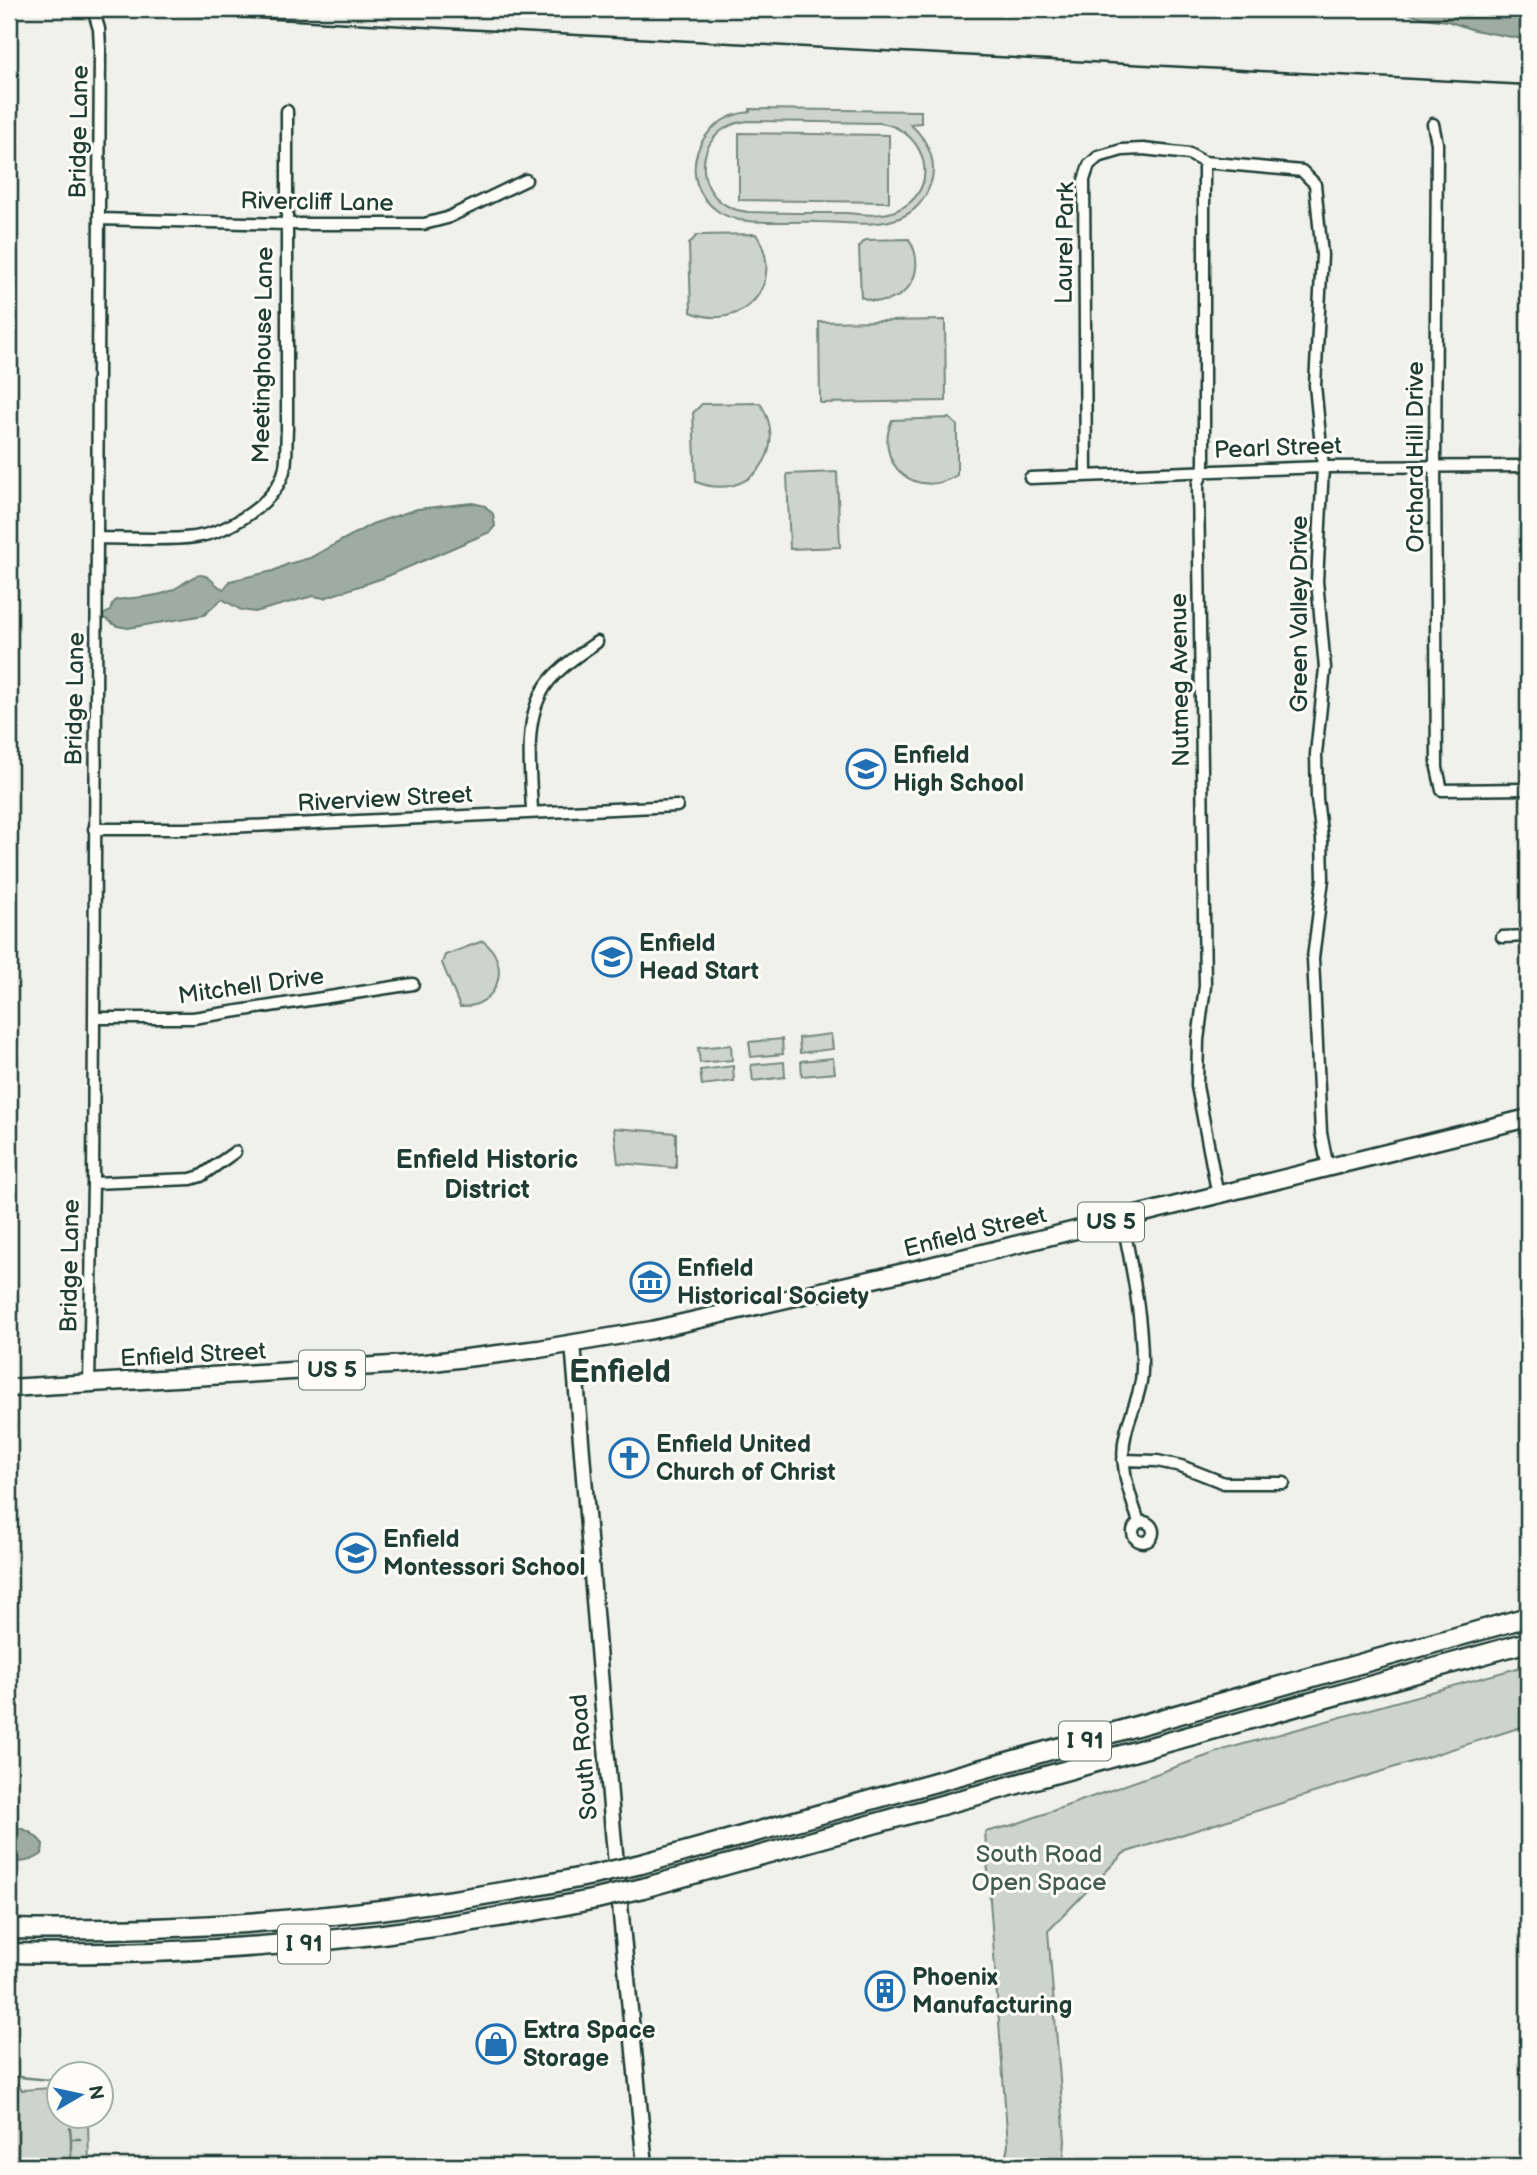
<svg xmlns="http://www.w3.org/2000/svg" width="1537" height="2175" viewBox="0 0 1537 2175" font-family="'Balsamiq Sans',sans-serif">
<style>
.green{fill:#cdd3cd;stroke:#768880;stroke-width:2;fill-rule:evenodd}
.water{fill:#9faca4;stroke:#6c8077;stroke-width:2}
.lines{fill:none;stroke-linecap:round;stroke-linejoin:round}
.stream{stroke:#6c8077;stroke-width:2.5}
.street-casing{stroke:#1f3d34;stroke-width:15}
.secondary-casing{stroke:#1f3d34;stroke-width:19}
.primary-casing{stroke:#1f3d34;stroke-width:21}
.highway-casing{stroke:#1f3d34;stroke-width:23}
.street{stroke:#fdfcf7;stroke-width:10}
.secondary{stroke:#fdfcf7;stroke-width:14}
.primary{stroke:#fdfcf7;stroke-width:16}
.highway{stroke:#fdfcf7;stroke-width:18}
.rail{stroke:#1f3d34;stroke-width:2.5}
.highway-bridge-casing{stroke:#1f3d34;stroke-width:23;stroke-linecap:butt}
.highway-bridge{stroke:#fdfcf7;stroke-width:18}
.labels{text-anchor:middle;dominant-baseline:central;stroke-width:6;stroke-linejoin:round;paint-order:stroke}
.shield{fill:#fdfcf7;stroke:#62766e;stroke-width:2}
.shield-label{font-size:23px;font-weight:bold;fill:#1f3d34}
.street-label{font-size:24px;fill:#1f3d34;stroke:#fdfcf7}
.poi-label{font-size:24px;font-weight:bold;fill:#1f3d34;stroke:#fdfcf7;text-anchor:start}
.park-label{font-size:24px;fill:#425b53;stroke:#fdfcf7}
.neighbourhood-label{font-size:26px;font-weight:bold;fill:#1f3d34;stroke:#fdfcf7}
.district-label{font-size:32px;font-weight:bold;fill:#1f3d34;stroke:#fdfcf7}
</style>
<rect width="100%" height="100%" fill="#f0f1eb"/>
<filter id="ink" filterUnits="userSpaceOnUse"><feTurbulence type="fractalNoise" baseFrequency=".0143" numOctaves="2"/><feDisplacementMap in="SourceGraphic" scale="14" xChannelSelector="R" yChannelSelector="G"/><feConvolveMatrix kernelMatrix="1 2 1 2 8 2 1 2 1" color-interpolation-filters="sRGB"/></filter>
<g filter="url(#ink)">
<!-- green -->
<path class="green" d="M750,109L921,111V123L910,124C929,141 940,165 928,190C922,205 909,216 893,220C871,227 842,222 819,222C793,221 764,224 739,220C732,218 725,216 719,212C673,181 697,116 750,112ZM748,121L880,123C928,129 943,193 895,211C880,217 862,214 846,213C814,213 781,213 748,212C689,206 689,127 748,121Z
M739,133L889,135V202L739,200Z
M756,234C787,282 744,334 691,312L689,244L697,235Z
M909,239C931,275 900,314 861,297L859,247L865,240Z
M945,320L946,401L820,403L819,322Z
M760,403C791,451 749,503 696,482L693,413L702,404Z
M949,418L957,425V475C916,501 873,464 892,420Z
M837,472L840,547L790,549L787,474Z
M483,941C513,964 498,1008 460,1007L442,963L445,955Z
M831,1034L833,1049L800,1053L799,1038Z
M782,1039L783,1054L751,1057L749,1042Z
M731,1045L732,1060L700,1063L698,1048Z
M833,1058L835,1073L802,1076L801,1061Z
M784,1062L785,1077L753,1081L751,1065Z
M733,1066L734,1081L702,1085L700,1070Z
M614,1128L676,1133V1168L618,1163Z
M1528,1665V1725L1124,1853L1048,1931L1065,2141L1063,2166H1004L1008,2145L985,1832L1013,1825L1226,1749Z
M9,2083L17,2084L22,2090L52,2088L59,2091L60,2116H64L65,2121L88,2120L89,2166H13L12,2105H9Z"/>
<!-- water -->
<path class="water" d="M1362,9H1528V40L1474,30L1447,21L1424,18L1394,9L1384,12Z
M472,503L485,506L493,514L495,526L490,532L383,578L324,598L313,596L255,612L241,610L222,599L204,615L128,628L117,626L104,618L103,615L110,611L112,605L116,600C139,596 161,599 181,585C188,581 193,575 201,575C211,575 215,587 224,589L230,581L273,571L288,564L310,558L372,524L417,509Z
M9,1826C24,1828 33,1832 43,1844L42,1854C32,1862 21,1862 9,1862Z"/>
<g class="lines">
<!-- stream -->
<path class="stream" d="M9,2076L60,2081
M70,2128L71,2139H80
M71,2139V2166"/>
<!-- street casing -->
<g class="street-casing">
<path id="street" d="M1433,124L1437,143L1435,466L1437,768L1442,790L1528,789
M1204,162V463L1203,472L1198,483L1205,986L1198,1040L1197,1086L1218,1196
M99,219L287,224H424L447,218L526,180
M1086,476L1084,180L1089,165L1098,157L1122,150L1143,149L1189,154L1204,162L1302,171L1315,184L1322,255L1315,385L1323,467L1317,581L1325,668L1316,754L1317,799L1322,839L1323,879L1313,958L1321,1133L1328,1168
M1030,478L1323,467L1528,466
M97,538C126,538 167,541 195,537C228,532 278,503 285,467C287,455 286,442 287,430V111
M532,812C531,770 521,715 550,680C563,665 580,654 597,642
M94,829H186L677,806
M1502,937L1528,936
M94,1018H193L413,984
M93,1183L191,1179L201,1176L235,1152
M1122,1219C1132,1268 1143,1320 1142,1369C1142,1392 1131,1411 1126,1432C1118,1462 1129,1493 1139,1522
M89,1384L93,1183L100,48L99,29L93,9
M1123,1460L1157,1461L1181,1466L1224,1483H1284
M1133 1532a10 10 0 1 1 20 0a10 10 0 1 1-20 0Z"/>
</g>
<!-- secondary casing -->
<g class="secondary-casing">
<path id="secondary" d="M573,1343L613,1832L645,2166"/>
</g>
<!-- primary casing -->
<g class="primary-casing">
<path id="primary" d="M9,1388L425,1363L539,1349L652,1330L926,1267L1528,1118"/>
</g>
<!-- highway casing -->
<g class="highway-casing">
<path id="highway" d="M641,1864L1528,1617
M643,1888L1528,1642
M9,1929C206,1933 400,1915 593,1875
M9,1953C207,1957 402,1939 596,1899"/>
</g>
<!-- street -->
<use href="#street" class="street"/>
<!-- secondary -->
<use href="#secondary" class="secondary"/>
<!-- primary -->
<use href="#primary" class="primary"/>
<!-- highway -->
<use href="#highway" class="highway"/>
<!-- rail -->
<path class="rail" d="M83,9L1528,85"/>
<!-- highway-bridge casing -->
<g class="highway-bridge-casing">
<path id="highway-bridge" d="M593,1875L641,1864
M596,1899L643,1888"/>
</g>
<!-- highway-bridge -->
<use href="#highway-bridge" class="highway-bridge"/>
</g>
</g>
<!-- icons -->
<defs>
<g id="school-ring" transform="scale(2.0125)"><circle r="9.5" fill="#fdfcf7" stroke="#1f6fb2" stroke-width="1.5"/><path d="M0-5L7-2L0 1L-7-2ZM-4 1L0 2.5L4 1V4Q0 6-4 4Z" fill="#1f6fb2"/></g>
<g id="museum-ring" transform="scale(2.0125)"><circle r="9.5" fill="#fdfcf7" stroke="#1f6fb2" stroke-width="1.5"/><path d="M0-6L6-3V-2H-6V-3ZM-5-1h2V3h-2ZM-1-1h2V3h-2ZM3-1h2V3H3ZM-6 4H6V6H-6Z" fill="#1f6fb2"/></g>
<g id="church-ring" transform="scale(2.0125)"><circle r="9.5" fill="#fdfcf7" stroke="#1f6fb2" stroke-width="1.5"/><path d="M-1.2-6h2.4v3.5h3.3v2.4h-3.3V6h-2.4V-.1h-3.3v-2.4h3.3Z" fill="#1f6fb2"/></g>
<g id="building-ring" transform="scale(2.0125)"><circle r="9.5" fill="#fdfcf7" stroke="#1f6fb2" stroke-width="1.5"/><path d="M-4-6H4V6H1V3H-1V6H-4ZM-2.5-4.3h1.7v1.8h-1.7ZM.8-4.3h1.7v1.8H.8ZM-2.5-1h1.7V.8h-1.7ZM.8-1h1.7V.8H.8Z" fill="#1f6fb2"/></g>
<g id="shop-ring" transform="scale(2.0125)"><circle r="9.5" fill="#fdfcf7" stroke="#1f6fb2" stroke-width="1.5"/><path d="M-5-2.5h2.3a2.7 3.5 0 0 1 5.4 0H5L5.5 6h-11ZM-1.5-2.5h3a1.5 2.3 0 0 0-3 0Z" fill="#1f6fb2"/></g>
</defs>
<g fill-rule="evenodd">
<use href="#school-ring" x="866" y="769"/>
<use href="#school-ring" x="612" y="957"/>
<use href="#museum-ring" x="650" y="1282"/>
<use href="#church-ring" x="629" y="1458"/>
<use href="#school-ring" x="356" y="1553"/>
<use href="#building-ring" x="885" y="1991"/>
<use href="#shop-ring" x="496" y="2044"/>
</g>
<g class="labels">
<!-- shield labels -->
<g class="shield">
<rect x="1078" y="1202.5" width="66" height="39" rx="5"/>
<rect x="299" y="1350.5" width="66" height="39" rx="5"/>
<rect x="1059" y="1721.5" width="52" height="39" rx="5"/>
<rect x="278" y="1924.5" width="52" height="39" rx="5"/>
</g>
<g class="shield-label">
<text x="1111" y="1222">US 5</text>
<text x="332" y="1370">US 5</text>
<text x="1085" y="1741">I 91</text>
<text x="304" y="1944">I 91</text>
</g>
<!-- street labels -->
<g class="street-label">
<text transform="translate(79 132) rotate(-89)">Bridge Lane</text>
<text transform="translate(317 202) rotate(1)">Rivercliff Lane</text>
<text transform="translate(1065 243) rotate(-89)">Laurel Park</text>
<text transform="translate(263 355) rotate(-89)">Meetinghouse Lane</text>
<text transform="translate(1278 448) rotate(-2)">Pearl Street</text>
<text transform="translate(1415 457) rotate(-90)">Orchard Hill Drive</text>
<text transform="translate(1299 614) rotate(-90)">Green Valley Drive</text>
<text transform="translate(1180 680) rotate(-91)">Nutmeg Avenue</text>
<text transform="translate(75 699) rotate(-89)">Bridge Lane</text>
<text transform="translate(385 799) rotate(-3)">Riverview Street</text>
<text transform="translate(251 986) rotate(-8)">Mitchell Drive</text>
<text transform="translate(975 1232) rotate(-14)">Enfield Street</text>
<text transform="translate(70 1266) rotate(-89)">Bridge Lane</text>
<text transform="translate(193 1355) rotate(-3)">Enfield Street</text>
<text transform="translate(584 1757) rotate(-95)">South Road</text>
</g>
<!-- poi labels -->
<g class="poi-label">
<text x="893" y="755">Enfield<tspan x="893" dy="28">High School</tspan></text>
<text x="639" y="943">Enfield<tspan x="639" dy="28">Head Start</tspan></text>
<text x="677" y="1268">Enfield<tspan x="677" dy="28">Historical Society</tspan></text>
<text x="656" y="1444">Enfield United<tspan x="656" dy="28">Church of Christ</tspan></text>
<text x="383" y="1539">Enfield<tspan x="383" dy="28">Montessori School</tspan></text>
<text x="912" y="1977">Phoenix<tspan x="912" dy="28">Manufacturing</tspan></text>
<text x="523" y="2030">Extra Space<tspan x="523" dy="28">Storage</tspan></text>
</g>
<!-- park labels -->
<g class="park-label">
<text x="1039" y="1854">South Road<tspan x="1039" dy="28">Open Space</tspan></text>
</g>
<!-- neighbourhood labels -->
<g class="neighbourhood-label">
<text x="487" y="1160">Enfield Historic<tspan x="487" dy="30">District</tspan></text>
</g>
<!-- district labels -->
<g class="district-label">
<text x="620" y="1372">Enfield</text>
</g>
</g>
<!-- margin -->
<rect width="1537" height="2175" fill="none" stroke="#fdfcf7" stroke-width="35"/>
<rect x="18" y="18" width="1502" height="2140" fill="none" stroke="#1f3d34" stroke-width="2.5" filter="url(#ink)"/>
<!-- north arrow -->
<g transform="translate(80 2095) rotate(81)"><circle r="33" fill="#fdfcf7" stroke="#a4b0a9" stroke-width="2"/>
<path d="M0-5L12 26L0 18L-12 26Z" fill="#1f6fb2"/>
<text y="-10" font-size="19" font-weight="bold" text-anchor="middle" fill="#1f3d34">N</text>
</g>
</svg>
